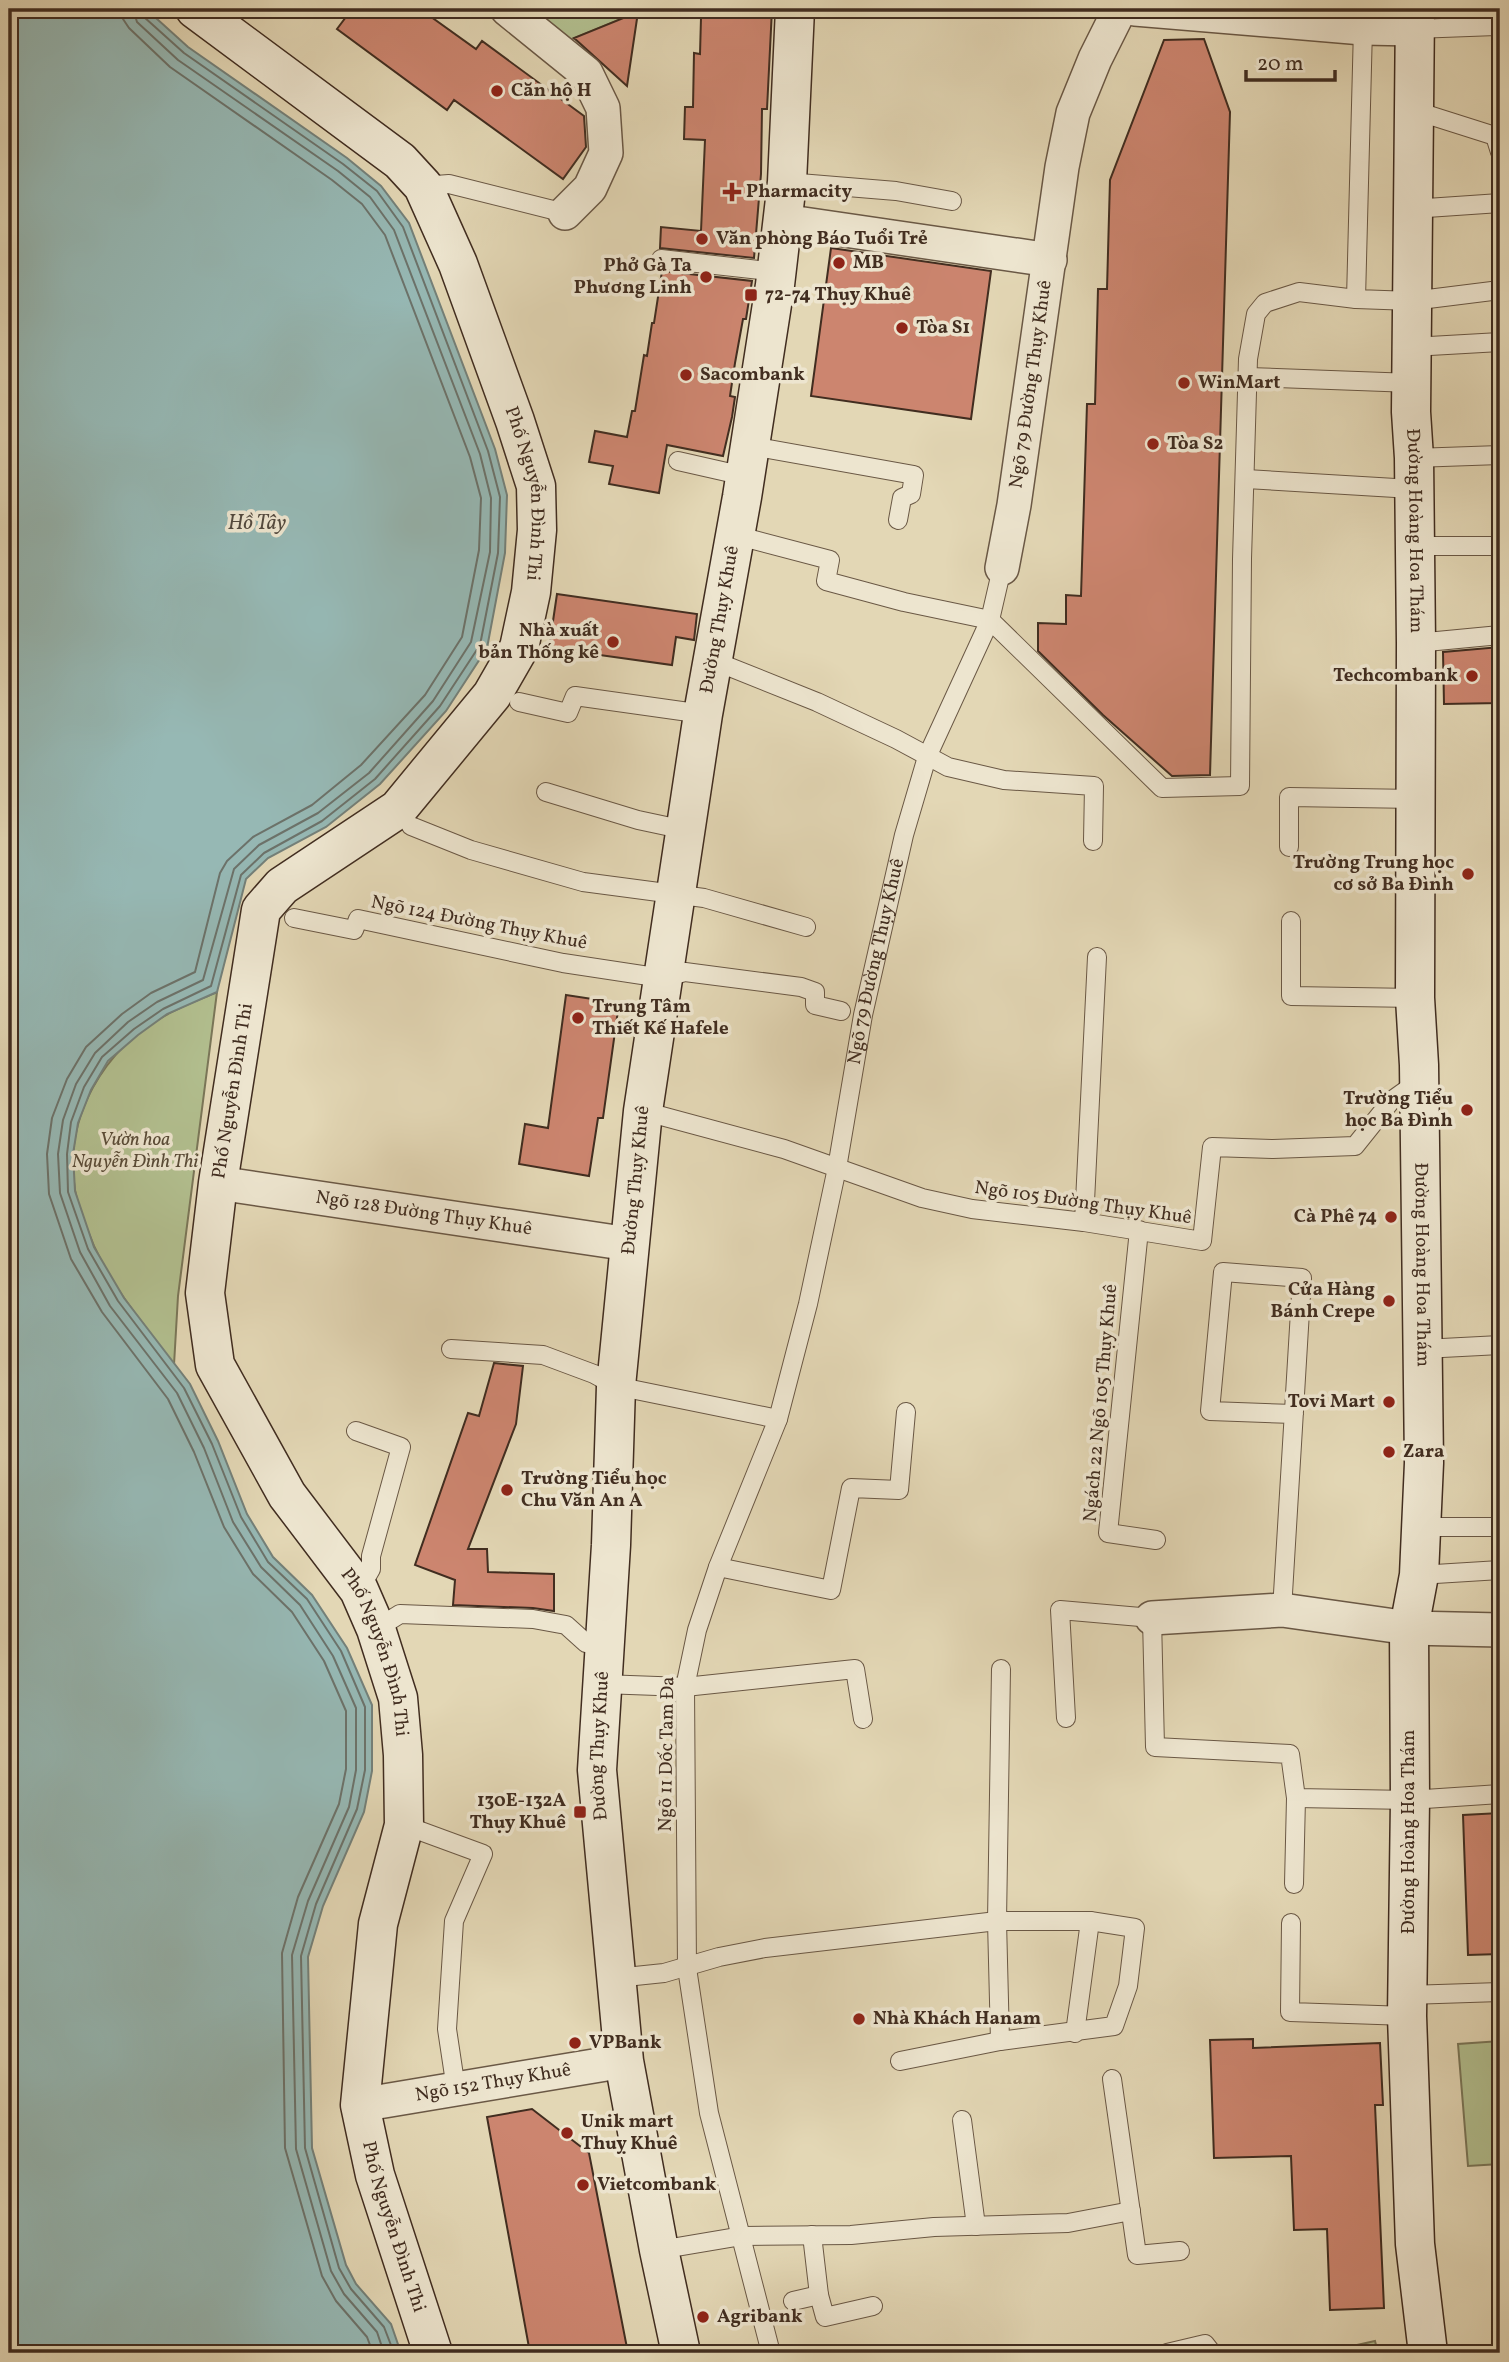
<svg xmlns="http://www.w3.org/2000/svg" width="1509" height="2362" viewBox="0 0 1509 2362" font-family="Vollkorn,serif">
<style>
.green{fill:#b2bf8f;stroke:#7a7658;stroke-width:2}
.water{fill:#96b8b4;stroke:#748079;stroke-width:2}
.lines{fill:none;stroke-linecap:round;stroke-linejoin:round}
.shore{stroke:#6c726a;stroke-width:2}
.building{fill:#cc856f;stroke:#412d20;stroke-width:2}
.lane-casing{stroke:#6a5845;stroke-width:20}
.street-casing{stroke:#6a5845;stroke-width:36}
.secondary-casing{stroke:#412d20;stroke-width:41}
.lane{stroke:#ede5cf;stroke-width:18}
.street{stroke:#ede5cf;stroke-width:33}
.secondary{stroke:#ede5cf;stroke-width:38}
.poi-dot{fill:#8f2418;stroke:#ede5cf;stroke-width:2.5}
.labels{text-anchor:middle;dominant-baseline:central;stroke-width:7;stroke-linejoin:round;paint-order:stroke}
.poi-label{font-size:19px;font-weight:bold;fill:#412d20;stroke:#ede5cf;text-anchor:start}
.street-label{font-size:19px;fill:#412d20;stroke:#ede5cf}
.park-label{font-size:19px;font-style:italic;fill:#584a36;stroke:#ede5cf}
.water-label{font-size:21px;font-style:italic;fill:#52493e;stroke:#ede5cf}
</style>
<rect width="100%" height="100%" fill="#e3d7b5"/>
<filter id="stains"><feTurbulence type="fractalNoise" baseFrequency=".00286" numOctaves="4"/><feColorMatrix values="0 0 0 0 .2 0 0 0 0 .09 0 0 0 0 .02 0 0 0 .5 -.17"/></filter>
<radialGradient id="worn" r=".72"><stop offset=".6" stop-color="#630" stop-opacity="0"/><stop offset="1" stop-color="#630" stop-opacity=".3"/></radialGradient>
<!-- green -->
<path class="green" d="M525,9H638V12L570,40Z
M217,992L178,1296L174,1365C146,1327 113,1289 94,1246C87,1229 78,1208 75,1190C63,1117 104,1048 168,1014C184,1005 201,999 217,992Z
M1500,2041V2164L1468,2166L1458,2044Z
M1375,2341L1378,2353H1321Z"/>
<!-- water -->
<path class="water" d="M9,9H146L188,47L347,158L381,186L409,223L495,449L507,495L505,553L487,648L446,711L380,784L326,827L268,858L246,879L217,992L167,1014L138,1035L108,1061L91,1090L78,1123L73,1154L75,1191L94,1247L124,1298L190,1384L218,1441L247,1514L273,1557L312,1595L347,1648L372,1705V1771L364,1812L323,1906L308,1957L312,2148L346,2265L356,2284L391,2324L401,2353H9Z"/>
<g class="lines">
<!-- shore -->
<path class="shore" d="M122,9L123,19L129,28L170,67L332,180L362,204L385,235L470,457L481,498L479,550L462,637L425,695L361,765L312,805L253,837L227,861L220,873L195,972L151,993L122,1014L86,1047L67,1079L52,1118L47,1154L49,1194L71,1259L102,1312L168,1399L194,1452L224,1527L253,1574L292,1612L324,1661L346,1711V1769L339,1804L298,1897L282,1953L285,2148L322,2276L336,2301L367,2337L373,2353
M133,9L137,22L178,60L338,171L370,197L394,230L480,454L491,498L490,552L471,642L433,701L369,773L318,813L259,845L234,869L203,980L157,1002L128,1022L95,1053L76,1084L63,1120L58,1154L60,1193L80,1252L110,1306L177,1393L204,1448L233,1522L261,1567L300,1605L333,1656L356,1708V1770L349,1807L308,1901L292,1955L296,2149L331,2271L344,2294L377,2332L384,2353
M142,9L144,17L184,53L343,164L377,191L403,227L488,451L500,497L498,553L480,645L440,706L375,779L322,821L264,853L241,875L211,986L163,1009L134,1029L102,1057L84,1087L71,1122L67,1154L68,1192L88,1249L118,1301L184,1388L212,1444L241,1517L268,1562L307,1599L341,1651L365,1707V1770L357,1809L316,1904L301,1956L305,2148L339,2268L351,2289L384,2327L394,2353"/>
</g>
<!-- building -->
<path class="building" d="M352,9H420L476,49L482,41L584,116L586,147L563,179L454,100L447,110L337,29Z
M717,9H772L767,109H762L761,174L754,258L660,248L661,227L701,231L705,140L684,139L685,107H693L694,53L700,54L701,18H716Z
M638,12L627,86L574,38Z
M1204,39L1230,112L1210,775L1172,776L1103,715L1038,651V623L1066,624V595L1081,596L1087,404H1095L1098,289H1107L1110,180L1164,40Z
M831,248L991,271L971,419L811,396Z
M662,271L752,281L746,319H743L735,363L730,396L735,397L732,417L723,456L667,445L659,493L609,484L613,466L589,462L595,431L627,437L632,411H635L644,355L647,356L652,323H654Z
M557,594L697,614L694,640L676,637L672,665L549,648Z
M1500,647V703L1444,704L1443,652Z
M566,995L619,1003L603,1118H598L589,1176L519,1164L525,1124L548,1128Z
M494,1363L523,1366L516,1424L468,1549H487L488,1572L554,1574V1611L533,1608L453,1605L455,1580L415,1565L468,1413L479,1416Z
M1500,1813V1954L1468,1955L1463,1815Z
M1253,2039V2048L1380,2043L1383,2105H1375L1384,2308L1330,2310L1327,2229L1294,2230L1291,2156L1214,2158L1210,2040Z
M532,2109L589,2153L628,2353H530L487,2117Z"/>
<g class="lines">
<!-- lane casing -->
<g class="lane-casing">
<g id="lane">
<path d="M1363,28L1356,299L1412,301L1500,290"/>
<path d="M1415,29L1496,26L1500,30"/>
<path d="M1413,110L1495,136L1500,152"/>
<path d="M787,182L896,191L952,201"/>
<path d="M423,186L449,184L565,213"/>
<path d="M1412,209L1500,203"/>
<path d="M661,259L777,272"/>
<path d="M1412,347L1500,342"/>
<path d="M1248,377L1412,383"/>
<path d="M751,446L914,475L911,494L902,498L898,520"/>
<path d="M1414,458L1500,455"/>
<path d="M678,461L731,473"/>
<path d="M1246,479L1412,489"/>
<path d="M735,535L830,560L826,581L904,602L990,620L1162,788L1240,786L1242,559L1248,359L1256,314L1265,303L1299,292L1356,299"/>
<path d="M1414,546H1500"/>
<path d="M1416,643L1500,635"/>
<path d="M712,660L817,702L896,739L948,767L1004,780L1094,786L1093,841"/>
<path d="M519,702L568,713L575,696L703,714"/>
<path d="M546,792L638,820L685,830"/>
<path d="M411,826L471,850L583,882L704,898L806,927"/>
<path d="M1289,847V797L1416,799"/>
<path d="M294,918L354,930L358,919L563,963L662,978L685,972L801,987L815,992V1005L841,1011"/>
<path d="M1291,921V996L1415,998"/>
<path d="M643,1111L784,1149L922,1198L972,1209L1084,1222L1202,1241L1212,1147L1273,1149L1355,1146L1391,1101L1419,1081"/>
<path d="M1084,1222L1097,957"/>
<path d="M1139,1230L1108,1533L1156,1540"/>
<path d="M451,1349L543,1355L594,1374L616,1386L778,1419"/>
<path d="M1423,1349L1500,1345"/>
<path d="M356,1431L401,1447L371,1556V1569L359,1590"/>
<path d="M1421,1527H1500"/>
<path d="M718,1567L831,1590L851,1488L899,1490L906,1412"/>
<path d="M1419,1575L1500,1570"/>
<path d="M1282,1610L1302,1278L1223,1272L1210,1411L1294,1414"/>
<path d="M376,1629L400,1614L533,1619L566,1625L586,1643L604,1645"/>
<path d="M602,1684L685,1687L855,1669L863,1719"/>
<path d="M1066,1718L1060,1610L1152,1618L1155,1747L1290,1754L1296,1798L1410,1800L1500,1794"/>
<path d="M404,1825L483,1854L454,1921L447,2029L456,2089"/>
<path d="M1294,1884L1296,1798"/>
<path d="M1291,1923L1290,2012L1407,2016"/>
<path d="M616,1978L664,1973L719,1957L765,1948L997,1921H1090L1135,1928L1128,1986L1114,2026L1000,2041L900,2061"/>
<path d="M1408,1995L1500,1992"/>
<path d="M1075,2033L1090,1921"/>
<path d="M1000,2041L997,1921L1001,1669"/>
<path d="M1112,2079L1137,2255L1180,2251"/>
<path d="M962,2120L976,2226"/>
<path d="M812,2235L819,2295"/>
<path d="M659,2250L742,2236L851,2235L934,2227L1068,2223L1131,2211"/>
<path d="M793,2301L819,2295L825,2317L873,2306"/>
<path id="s1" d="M771,2353L709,2113L687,1968L685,1687L697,1630L718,1567L778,1419L808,1304L837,1168L863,1015L904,835L927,757L990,620L1002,568"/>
<path d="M1167,2353L1205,2344L1212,2353"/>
</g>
</g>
<!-- street casing -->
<g class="street-casing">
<g id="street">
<path d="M507,9L586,73L603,108L606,153L590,188L565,213"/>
<path d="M1135,9L1363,28L1415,29"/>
<path d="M783,221L1050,260"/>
<path id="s2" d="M1002,568L1014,505L1062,167L1073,113L1095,59L1120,9"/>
<path id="s3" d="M218,1183L629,1244"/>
<path d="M1152,1618L1282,1610L1409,1628L1500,1630"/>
<path id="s4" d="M360,2105L624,2061"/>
</g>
</g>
<!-- secondary casing -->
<g class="secondary-casing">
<g id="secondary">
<path id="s5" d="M195,9L400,161L423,186L458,264L515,421L536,486L537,530L531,592L519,648L492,695L398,809L282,886L261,910L218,1183L205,1293L215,1365L287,1495L359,1590L376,1629L398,1698L403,1755L404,1825L378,1924L360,2105L375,2175L433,2353"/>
<path id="s6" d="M1415,9L1411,412L1414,458L1416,643L1415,998L1419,1065L1424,1463L1419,1575L1409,1628L1410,1800L1407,2016L1415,2244L1428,2353"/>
<path id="s7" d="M681,2353L659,2250L624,2061L597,1770L611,1545L616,1386L643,1111L703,714L742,497L775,285L787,182L795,9"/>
</g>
</g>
<!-- lane -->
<use href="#lane" class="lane"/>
<!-- street -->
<use href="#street" class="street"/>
<!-- secondary -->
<use href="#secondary" class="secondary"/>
</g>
<!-- markers -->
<g class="poi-dot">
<circle cx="497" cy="91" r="7"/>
<path d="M728.5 181.5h7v7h7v7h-7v7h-7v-7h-7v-7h7z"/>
<circle cx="702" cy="239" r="7"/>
<circle cx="839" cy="263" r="7"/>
<circle cx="706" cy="277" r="7"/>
<rect x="744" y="288" width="14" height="14" rx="3.5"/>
<circle cx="902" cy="328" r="7"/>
<circle cx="686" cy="375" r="7"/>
<circle cx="1184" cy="383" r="7"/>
<circle cx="1153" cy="444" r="7"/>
<circle cx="613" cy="642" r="7"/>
<circle cx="1472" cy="676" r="7"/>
<circle cx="1468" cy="874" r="7"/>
<circle cx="578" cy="1018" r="7"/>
<circle cx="1467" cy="1110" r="7"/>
<circle cx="1391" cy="1217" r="7"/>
<circle cx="1389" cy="1301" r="7"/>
<circle cx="1389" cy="1402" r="7"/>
<circle cx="1389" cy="1452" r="7"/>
<circle cx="507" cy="1490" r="7"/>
<rect x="573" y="1805" width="14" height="14" rx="3.5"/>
<circle cx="859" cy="2019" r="7"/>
<circle cx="575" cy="2043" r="7"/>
<circle cx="567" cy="2133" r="7"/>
<circle cx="583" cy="2185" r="7"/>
<circle cx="703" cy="2317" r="7"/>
</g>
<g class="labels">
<!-- poi labels -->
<g class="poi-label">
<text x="511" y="91">Căn hộ H</text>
<text x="746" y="192">Pharmacity</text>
<text x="716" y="239">Văn phòng Báo Tuổi Trẻ</text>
<text x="853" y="263">MB</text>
<text x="692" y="266" text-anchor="end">Phở Gà Ta<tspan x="692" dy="22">Phương Linh</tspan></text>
<text x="765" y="295">72-74 Thụy Khuê</text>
<text x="916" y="328">Tòa S1</text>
<text x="700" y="375">Sacombank</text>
<text x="1198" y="383">WinMart</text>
<text x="1167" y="444">Tòa S2</text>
<text x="599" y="631" text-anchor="end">Nhà xuất<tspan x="599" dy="22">bản Thống kê</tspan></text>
<text x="1458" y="676" text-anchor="end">Techcombank</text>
<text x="1454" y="863" text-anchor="end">Trường Trung học<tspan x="1454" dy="22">cơ sở Ba Đình</tspan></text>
<text x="592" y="1007">Trung Tâm<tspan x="592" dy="22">Thiết Kế Hafele</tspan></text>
<text x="1453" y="1099" text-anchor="end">Trường Tiểu<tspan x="1453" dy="22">học Ba Đình</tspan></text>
<text x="1377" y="1217" text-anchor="end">Cà Phê 74</text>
<text x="1375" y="1290" text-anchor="end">Cửa Hàng<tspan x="1375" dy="22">Bánh Crepe</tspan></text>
<text x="1375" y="1402" text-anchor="end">Tovi Mart</text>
<text x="1403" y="1452">Zara</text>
<text x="521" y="1479">Trường Tiểu học<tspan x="521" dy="22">Chu Văn An A</tspan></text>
<text x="566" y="1801" text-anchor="end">130E-132A<tspan x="566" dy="22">Thụy Khuê</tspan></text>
<text x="873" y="2019">Nhà Khách Hanam</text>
<text x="589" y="2043">VPBank</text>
<text x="581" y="2122">Unik mart<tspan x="581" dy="22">Thuỵ Khuê</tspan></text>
<text x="597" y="2185">Vietcombank</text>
<text x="717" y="2317">Agribank</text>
</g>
<!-- street labels -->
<g class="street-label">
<text stroke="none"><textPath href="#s2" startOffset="186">Ngõ 79 Đường Thụy Khuê</textPath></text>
<text stroke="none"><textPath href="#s5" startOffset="616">Phố Nguyễn Đình Thi</textPath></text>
<text stroke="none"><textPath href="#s6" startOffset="522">Đường Hoàng Hoa Thám</textPath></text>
<text stroke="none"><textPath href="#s7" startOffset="1748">Đường Thụy Khuê</textPath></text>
<text transform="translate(479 923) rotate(11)">Ngõ 124 Đường Thụy Khuê</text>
<text stroke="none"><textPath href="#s1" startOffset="1428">Ngõ 79 Đường Thụy Khuê</textPath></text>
<text transform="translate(233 1091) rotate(-81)">Phố Nguyễn Đình Thi</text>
<text stroke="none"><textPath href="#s7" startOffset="1181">Đường Thụy Khuê</textPath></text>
<text transform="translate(1083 1203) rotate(8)">Ngõ 105 Đường Thụy Khuê</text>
<text stroke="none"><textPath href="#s3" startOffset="208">Ngõ 128 Đường Thụy Khuê</textPath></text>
<text stroke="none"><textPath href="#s6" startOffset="1256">Đường Hoàng Hoa Thám</textPath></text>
<text transform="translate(1101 1403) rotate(-85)">Ngách 22 Ngõ 105 Thụy Khuê</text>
<text stroke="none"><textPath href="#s5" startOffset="1939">Phố Nguyễn Đình Thi</textPath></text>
<text stroke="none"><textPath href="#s7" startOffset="614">Đường Thụy Khuê</textPath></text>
<text transform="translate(667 1754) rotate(-89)">Ngõ 11 Dốc Tam Đa</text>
<text transform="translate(1409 1832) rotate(-90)">Đường Hoàng Hoa Thám</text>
<text stroke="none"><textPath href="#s4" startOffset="135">Ngõ 152 Thụy Khuê</textPath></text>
<text stroke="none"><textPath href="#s5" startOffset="2527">Phố Nguyễn Đình Thi</textPath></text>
</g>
<!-- park labels -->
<g class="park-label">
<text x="135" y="1140">Vườn hoa<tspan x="135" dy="22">Nguyễn Đình Thi</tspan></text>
</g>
<!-- water labels -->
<g class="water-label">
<text x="257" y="523">Hồ Tây</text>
</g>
</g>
<!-- margin -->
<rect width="1509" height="2362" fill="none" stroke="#e3d7b5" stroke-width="35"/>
<rect x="10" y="10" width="1488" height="2341" fill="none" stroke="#412d20" stroke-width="3.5"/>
<rect x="18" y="18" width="1474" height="2327" fill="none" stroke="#412d20" stroke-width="2"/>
<!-- scale -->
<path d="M1246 70v10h89v-10" fill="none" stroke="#412d20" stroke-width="3.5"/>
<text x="1257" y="70" font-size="21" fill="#412d20" stroke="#ede5cf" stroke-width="5" paint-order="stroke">20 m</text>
<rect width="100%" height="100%" filter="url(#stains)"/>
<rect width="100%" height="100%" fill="url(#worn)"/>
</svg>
